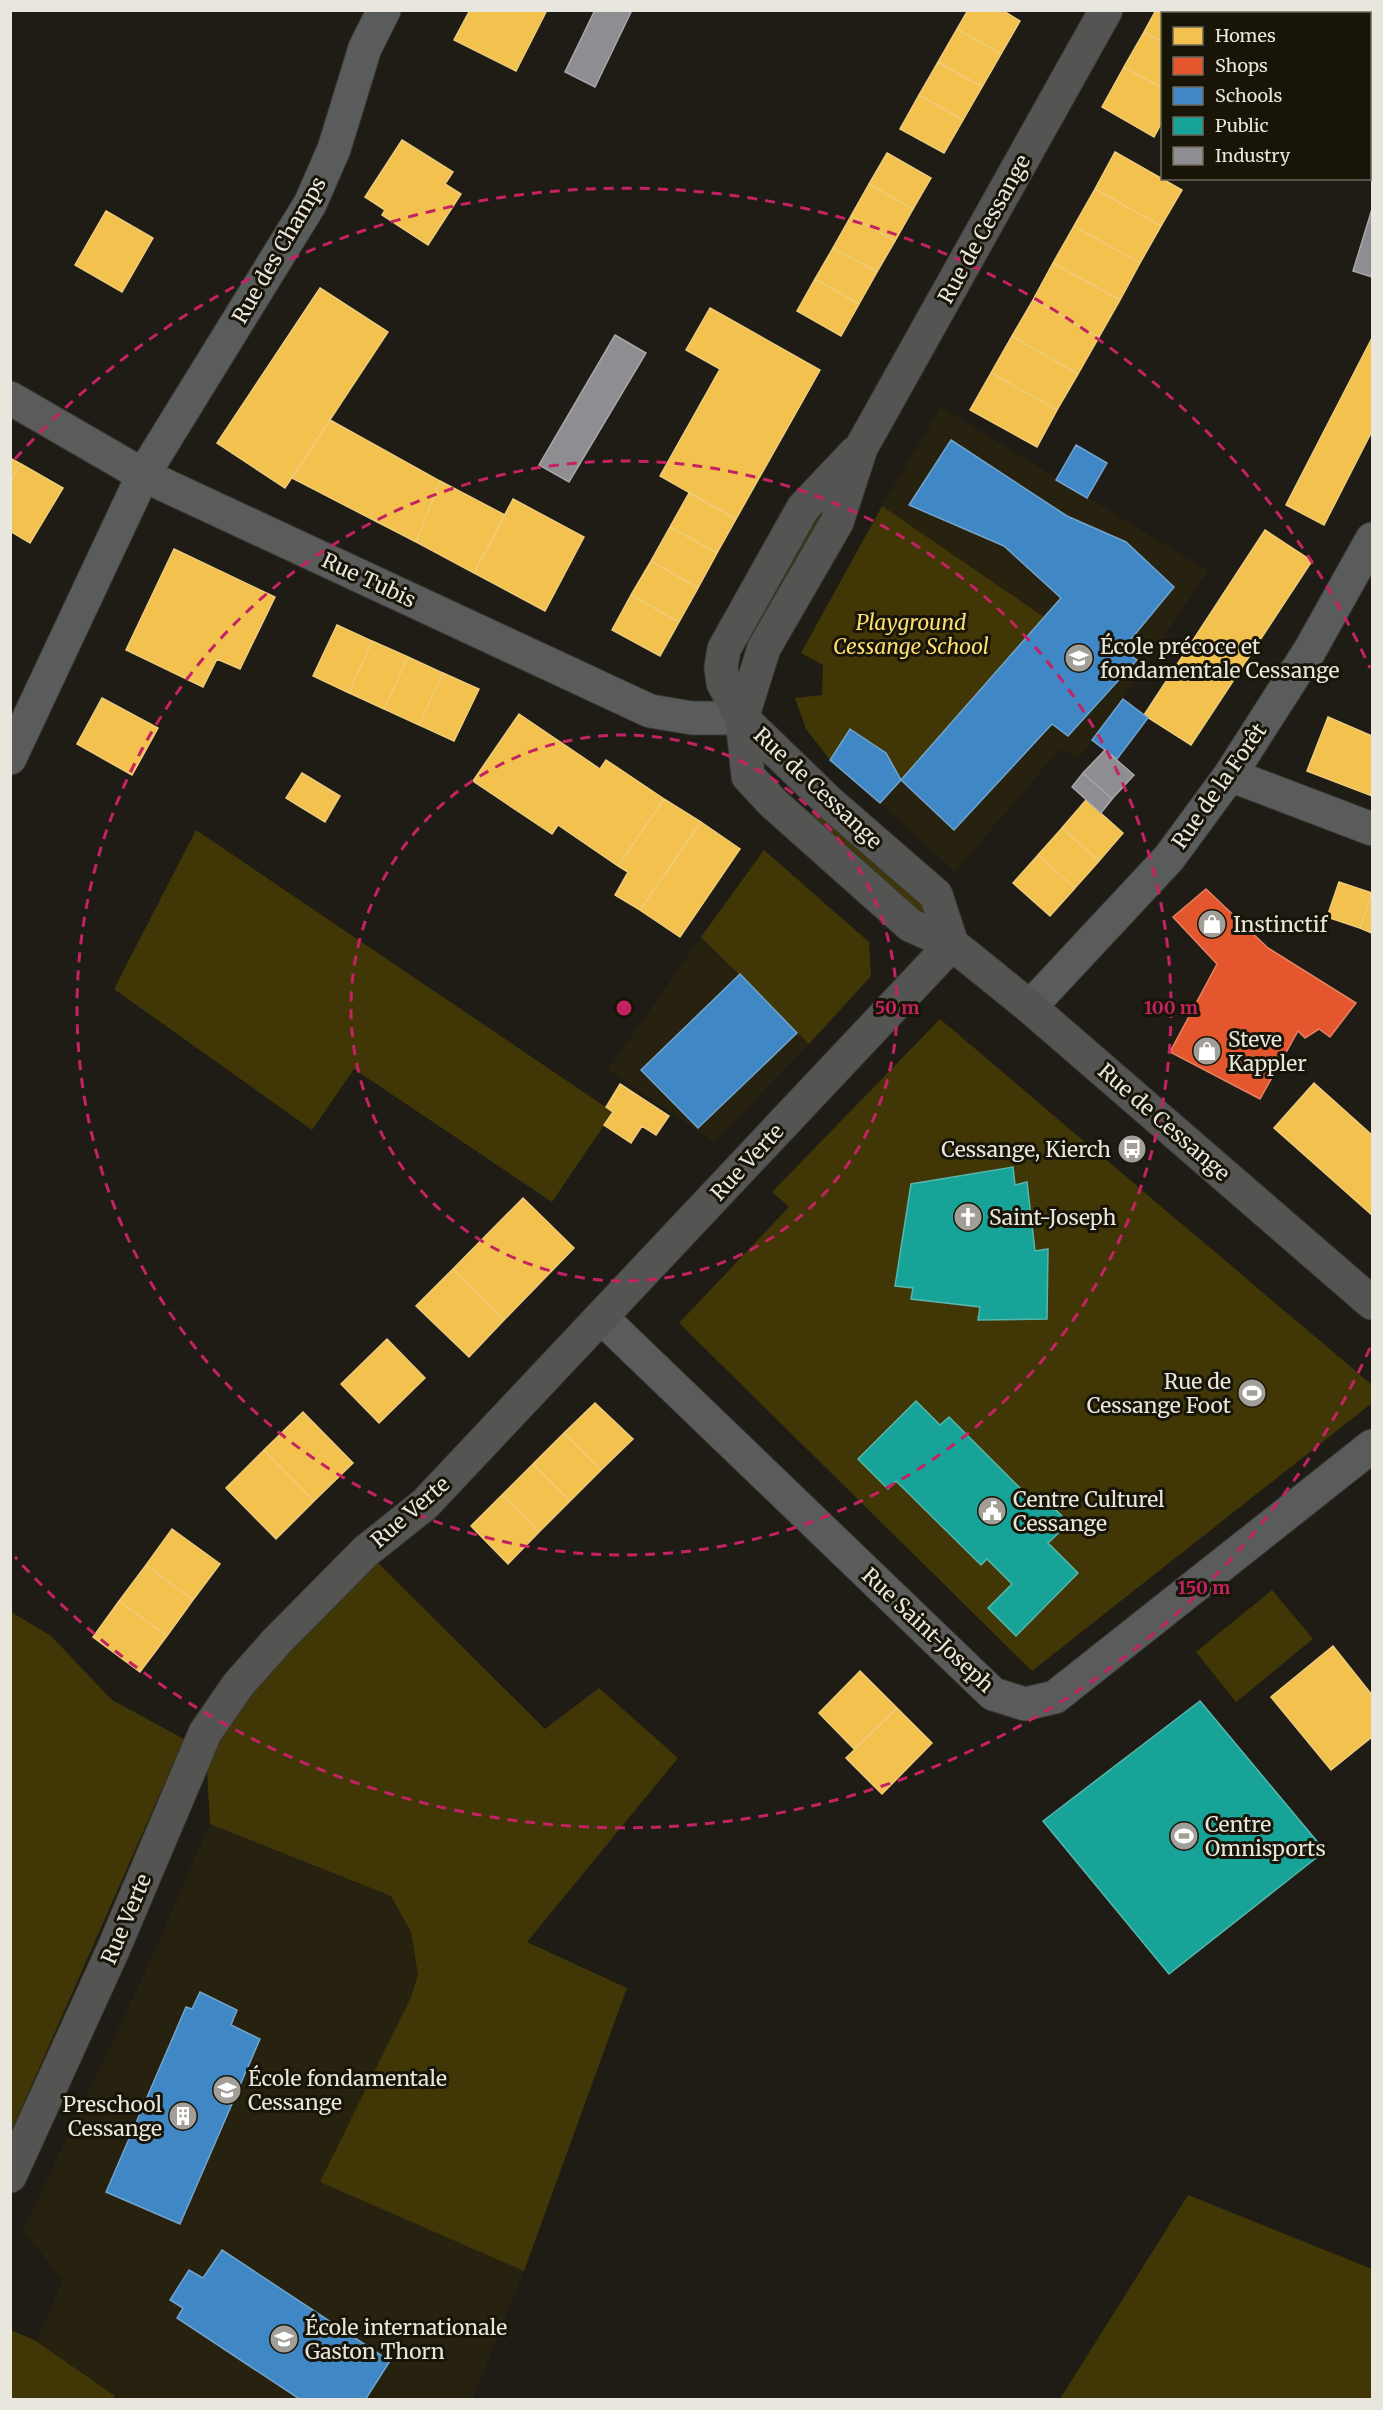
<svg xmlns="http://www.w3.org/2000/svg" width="1383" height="2410" viewBox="0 0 1383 2410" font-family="Merriweather,serif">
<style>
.built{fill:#272110}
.green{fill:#413606}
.homes{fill:#f2c14e;stroke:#efcc79;stroke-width:1.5}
.shops{fill:#e4572e;stroke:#e58262;stroke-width:1.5}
.schools{fill:#3f88c5;stroke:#72a4cc;stroke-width:1.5}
.public{fill:#17a398;stroke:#56b7ad;stroke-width:1.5}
.industry{fill:#8d8d92;stroke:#a8a8a8;stroke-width:1.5}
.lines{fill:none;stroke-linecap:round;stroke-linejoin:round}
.street-casing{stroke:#393732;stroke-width:35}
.secondary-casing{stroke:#393732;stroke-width:35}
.street{stroke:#5a5c5c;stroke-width:33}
.secondary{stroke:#545553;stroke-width:33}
.ring{fill:none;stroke:#c42262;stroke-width:3;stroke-dasharray:10 8}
.labels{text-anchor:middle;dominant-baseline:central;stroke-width:6;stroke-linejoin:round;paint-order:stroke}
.street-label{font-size:21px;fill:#e8e6dd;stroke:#181508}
.park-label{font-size:21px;font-style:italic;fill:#fdde70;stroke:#181508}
.poi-label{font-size:21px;fill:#e8e6dd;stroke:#181508;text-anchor:start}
.centre{fill:#c42262;stroke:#181508;stroke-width:3}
.ring-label{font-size:18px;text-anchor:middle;font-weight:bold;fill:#c42262;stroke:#181508;stroke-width:6;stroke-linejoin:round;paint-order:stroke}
</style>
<rect width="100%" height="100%" fill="#1e1c15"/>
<!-- built -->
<path class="built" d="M941,407L1208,571L1123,699L1079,758L1060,749L955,872L880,803L1044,618L882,506Z
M701,937L809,1044L714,1142L608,1070Z
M210,1824L391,1896L411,1932L418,1975L411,1998L320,2182L524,2271L473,2399H120L36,2341L63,2281L23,2230L144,1975Z"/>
<!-- green -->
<path class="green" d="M882,506L1044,617L901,780L886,753L850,729L830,760L806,729L795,698L822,695L823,665L801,653Z
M815,509H825L775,606L764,600Z
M818,806L923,898L925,910L917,913L806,819Z
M196,830L613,1112L552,1202L354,1069L312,1130L114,989Z
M764,850L869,942L871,976L809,1044L701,937Z
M940,1019L1372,1385V1403L1032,1671L679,1323L789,1207L772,1192Z
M366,1551L545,1729L599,1688L678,1758L527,1942L627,1988L524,2271L320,2182L411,1997L418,1975L411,1932L391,1896L210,1824L205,1733Z
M1272,1590L1313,1639L1236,1702L1196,1652Z
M11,1612L51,1636L112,1700L184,1739L11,2132Z
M1188,2195L1372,2269V2399H1060Z
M11,2330L36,2341L115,2396L112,2400L11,2399Z"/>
<!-- homes -->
<path class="homes" d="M470,10H547L516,71L454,40Z
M968,10H1002L1020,21L1001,54L957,29Z
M1156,10H1186L1192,14H1162V42L1144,32Z
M1186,10H1210L1208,14H1192Z
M957,29L1001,54L982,87L938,62Z
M1144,32L1162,42V88L1124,67Z
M938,62L982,87L963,120L919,95Z
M1124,67L1162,88V122L1154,137L1102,107Z
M919,95L963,120L944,153L900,129Z
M402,140L453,172L445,184L461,194L428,245L382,215L385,210L365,197Z
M1115,152L1182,190L1161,226L1095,189Z
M887,153L931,178L913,209L869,184Z
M869,184L913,209L895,241L851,216Z
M1095,189L1161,226L1140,263L1074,226Z
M106,211L153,238L122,292L75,265Z
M851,216L895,241L877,272L833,248Z
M1074,226L1140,263L1120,300L1053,263Z
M833,248L877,272L859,304L815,279Z
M1053,263L1120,300L1099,337L1033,300Z
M815,279L859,304L841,336L797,311Z
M320,288L388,332L285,488L217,443Z
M1033,300L1099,337L1078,374L1012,336Z
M710,308L820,370L736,519L660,476L720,369L686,350Z
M1012,336L1078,374L1057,410L991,373Z
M1372,338V431L1324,525L1286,505Z
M991,373L1057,410L1037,447L970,410Z
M330,420L440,481L416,542L292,478Z
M10,458L21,464L10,481Z
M21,464L63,488L30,543L10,531V481Z
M440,481L505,515L474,573L416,542Z
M689,493L736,519L717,553L670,527Z
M513,499L584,537L545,611L474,573Z
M670,527L717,553L698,588L651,561Z
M1265,530L1312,561L1191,745L1144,715Z
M174,549L275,597L240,669L217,659L203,687L126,650Z
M651,561L698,588L679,622L631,595Z
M631,595L679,622L660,656L612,630Z
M337,625L372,641L349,693L313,676Z
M372,641L408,657L384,709L349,693Z
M408,657L443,673L419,725L384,709Z
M443,673L479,689L454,741L419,725Z
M102,698L158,728L132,775L77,744Z
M519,714L600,769L606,760L664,799L618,866L558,825L552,834L473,781Z
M1328,717L1372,736V796L1307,771Z
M302,773L340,796L325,822L286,798Z
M664,799L701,822L640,910L615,895L628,872L618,866Z
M1086,800L1123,833L1099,861L1062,828Z
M701,822L740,849L680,937L640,910Z
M1062,828L1099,861L1075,888L1038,855Z
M1038,855L1075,888L1050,916L1013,883Z
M1339,882L1372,893L1360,928L1327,917Z
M1372,893V933L1360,928Z
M1314,1083L1372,1135V1215L1274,1128Z
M620,1084L669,1116L656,1135L642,1126L631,1143L604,1125L613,1112L606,1107Z
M523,1198L574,1248L504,1320L453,1269Z
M453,1269L504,1320L469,1357L416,1306Z
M387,1339L425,1378L379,1423L341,1384Z
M595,1403L633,1439L601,1470L564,1433Z
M303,1412L353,1463L314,1501L264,1450Z
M564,1433L601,1470L570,1501L533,1464Z
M264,1450L314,1501L276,1539L226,1488Z
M533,1464L570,1501L539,1532L502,1495Z
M502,1495L539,1532L508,1564L471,1526Z
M172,1529L220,1564L193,1600L146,1565Z
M146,1565L193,1600L167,1636L119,1601Z
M119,1601L167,1636L140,1672L93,1637Z
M1333,1646L1372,1695V1737L1331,1770L1271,1697Z
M860,1671L897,1708L854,1749L819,1713Z
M897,1708L932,1743L882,1794L846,1758Z"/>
<!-- shops -->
<path class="shops" d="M1206,889L1268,948L1356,1003L1330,1037L1319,1029L1305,1038L1298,1031L1260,1099L1170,1052L1217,964L1173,917Z"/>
<!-- schools -->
<path class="schools" d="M951,440L1067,516L1126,542L1174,587L1122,650L1137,660L1068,736L1052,724L954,830L901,780L1061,598L1004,546L909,505Z
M1076,445L1107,463L1087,498L1056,480Z
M1123,699L1148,718L1117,759L1092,740Z
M850,729L886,753L901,780L880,803L830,760Z
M740,974L797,1033L698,1128L641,1070Z
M200,1992L237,2010L231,2025L260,2039L180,2224L106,2192L186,2007L192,2009Z
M222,2250L390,2361L365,2400H301L177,2318L183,2308L170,2300L189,2270L203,2278Z"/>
<!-- public -->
<path class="public" d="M1013,1167L1015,1185L1027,1182L1035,1251L1048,1249L1047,1319L978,1320L980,1307L911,1299L913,1288L895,1286L911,1184Z
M916,1401L940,1425L949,1417L1032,1500L1039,1493L1069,1523L1048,1543L1078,1573L1016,1636L988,1608L1012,1584L987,1559L981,1565L896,1481L888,1489L858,1459Z
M1200,1701L1325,1851L1169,1974L1043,1821Z"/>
<!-- industry -->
<path class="industry" d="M595,10H632L595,87L565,72Z
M1372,209V277L1353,271Z
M615,335L646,353L569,482L539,465Z
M1105,750L1134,775L1112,799L1083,773Z
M1083,773L1112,799L1101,813L1072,787Z"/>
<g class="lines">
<!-- street casing -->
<g class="street-casing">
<path id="street" d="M10,398L143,475L650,711L692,718H742
M10,758L143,475L310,204L334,149L365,48L384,10
M1230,775L1372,829
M1030,1007L1169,858L1230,775L1310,650L1372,539
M601,1317L993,1694L1025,1704L1055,1697L1372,1446"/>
</g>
<!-- secondary casing -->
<g class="secondary-casing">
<path id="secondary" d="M1106,10L861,448L837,522L764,648L742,718L748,776L773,803L910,925L952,944L1030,1007L1372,1303
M855,453L803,508L724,649L721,667L723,683L742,718L830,803L936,895L952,944
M10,2176L113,1950L205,1733L238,1685L276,1642L366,1551L425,1504L952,944"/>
</g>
<!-- street -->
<use href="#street" class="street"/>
<!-- secondary -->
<use href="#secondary" class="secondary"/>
</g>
<!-- distance rings -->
<g class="ring">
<circle cx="624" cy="1008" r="273"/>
<circle cx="624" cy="1008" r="547"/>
<path d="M1370 1348A820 820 0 0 1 15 1557M15 459A820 820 0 0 1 1370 668"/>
</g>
<!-- icons -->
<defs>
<g id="school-disc" transform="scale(1.5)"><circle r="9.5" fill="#a19f97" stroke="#181508"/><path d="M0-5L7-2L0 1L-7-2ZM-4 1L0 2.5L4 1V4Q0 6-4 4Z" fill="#fff"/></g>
<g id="shop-disc" transform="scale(1.5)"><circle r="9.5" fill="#a19f97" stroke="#181508"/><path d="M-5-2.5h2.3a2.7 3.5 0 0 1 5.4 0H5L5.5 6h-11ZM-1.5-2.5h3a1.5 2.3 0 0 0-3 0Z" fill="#fff"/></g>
<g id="bus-disc" transform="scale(1.5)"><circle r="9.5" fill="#a19f97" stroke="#181508"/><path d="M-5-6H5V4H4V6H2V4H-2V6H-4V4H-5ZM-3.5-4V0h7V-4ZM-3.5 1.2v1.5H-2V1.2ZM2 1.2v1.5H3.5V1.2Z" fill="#fff"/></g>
<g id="church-disc" transform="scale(1.5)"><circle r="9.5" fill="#a19f97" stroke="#181508"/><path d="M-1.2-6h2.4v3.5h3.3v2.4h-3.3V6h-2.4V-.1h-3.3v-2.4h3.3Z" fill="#fff"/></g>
<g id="stadium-disc" transform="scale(1.5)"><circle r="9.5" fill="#a19f97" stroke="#181508"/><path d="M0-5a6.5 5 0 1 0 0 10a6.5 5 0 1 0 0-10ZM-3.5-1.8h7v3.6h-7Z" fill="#fff"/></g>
<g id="civic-disc" transform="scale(1.5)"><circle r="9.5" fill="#a19f97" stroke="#181508"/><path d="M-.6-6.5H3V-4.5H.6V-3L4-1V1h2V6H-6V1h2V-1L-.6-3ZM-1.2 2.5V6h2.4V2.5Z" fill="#fff"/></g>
<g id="building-disc" transform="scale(1.5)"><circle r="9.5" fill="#a19f97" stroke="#181508"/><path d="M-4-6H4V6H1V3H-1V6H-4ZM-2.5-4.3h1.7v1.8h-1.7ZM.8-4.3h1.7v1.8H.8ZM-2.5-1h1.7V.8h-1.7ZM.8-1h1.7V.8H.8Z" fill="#fff"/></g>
</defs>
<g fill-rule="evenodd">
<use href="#school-disc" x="1079" y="658"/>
<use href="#shop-disc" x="1212" y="924"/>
<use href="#shop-disc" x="1207" y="1051"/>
<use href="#bus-disc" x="1132" y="1149"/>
<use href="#church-disc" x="968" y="1217"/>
<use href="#stadium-disc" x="1252" y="1393"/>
<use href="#civic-disc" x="992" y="1511"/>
<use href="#stadium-disc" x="1184" y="1836"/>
<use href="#school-disc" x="227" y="2090"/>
<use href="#building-disc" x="183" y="2116"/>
<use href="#school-disc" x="284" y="2339"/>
</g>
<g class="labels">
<!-- street labels -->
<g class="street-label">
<text transform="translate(984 229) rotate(-61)">Rue de Cessange</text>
<text transform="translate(279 250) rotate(-60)">Rue des Champs</text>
<text transform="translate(369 580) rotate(25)">Rue Tubis</text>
<text transform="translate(1219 786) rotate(-55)">Rue de la Forêt</text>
<text transform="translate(818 788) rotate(43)">Rue de Cessange</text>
<text transform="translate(1164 1122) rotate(41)">Rue de Cessange</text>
<text transform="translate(747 1162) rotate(-47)">Rue Verte</text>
<text transform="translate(410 1512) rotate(-41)">Rue Verte</text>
<text transform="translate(928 1630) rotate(43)">Rue Saint-Joseph</text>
<text transform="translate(126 1919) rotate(-67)">Rue Verte</text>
</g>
<!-- park labels -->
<g class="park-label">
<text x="911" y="622">Playground<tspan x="911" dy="24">Cessange School</tspan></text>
</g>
<!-- poi labels -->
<g class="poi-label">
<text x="1100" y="646">École précoce et<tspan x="1100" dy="24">fondamentale Cessange</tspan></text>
<text x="1233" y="924">Instinctif</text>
<text x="1228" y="1039">Steve<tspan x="1228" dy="24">Kappler</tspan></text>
<text x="1111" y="1149" text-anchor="end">Cessange, Kierch</text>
<text x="989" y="1217">Saint-Joseph</text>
<text x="1231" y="1381" text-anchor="end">Rue de<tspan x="1231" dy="24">Cessange Foot</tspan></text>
<text x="1013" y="1499">Centre Culturel<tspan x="1013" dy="24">Cessange</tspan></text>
<text x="1205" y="1824">Centre<tspan x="1205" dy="24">Omnisports</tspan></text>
<text x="248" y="2078">École fondamentale<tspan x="248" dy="24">Cessange</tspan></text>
<text x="162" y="2104" text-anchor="end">Preschool<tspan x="162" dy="24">Cessange</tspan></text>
<text x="305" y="2327">École internationale<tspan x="305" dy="24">Gaston Thorn</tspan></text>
</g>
</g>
<circle cx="624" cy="1008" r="9" class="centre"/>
<g class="ring-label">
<text x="897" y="1014">50 m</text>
<text x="1171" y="1014">100 m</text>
<text x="1204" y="1594">150 m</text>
</g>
<!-- border -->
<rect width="1383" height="2410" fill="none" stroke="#e8e6dd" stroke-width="24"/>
<!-- legend -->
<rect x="1161" y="12" width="210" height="168" fill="#181508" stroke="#6b695d" stroke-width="1.5"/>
<rect x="1173" y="27" width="30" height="18" fill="#f2c14e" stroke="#6b695d" stroke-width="1.5"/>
<text x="1215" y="42" font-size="18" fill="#e8e6dd">Homes</text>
<rect x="1173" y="57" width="30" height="18" fill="#e4572e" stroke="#6b695d" stroke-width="1.5"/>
<text x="1215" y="72" font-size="18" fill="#e8e6dd">Shops</text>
<rect x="1173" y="87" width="30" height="18" fill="#3f88c5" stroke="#6b695d" stroke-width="1.5"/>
<text x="1215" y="102" font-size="18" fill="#e8e6dd">Schools</text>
<rect x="1173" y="117" width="30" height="18" fill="#17a398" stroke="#6b695d" stroke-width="1.5"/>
<text x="1215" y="132" font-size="18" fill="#e8e6dd">Public</text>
<rect x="1173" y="147" width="30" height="18" fill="#8d8d92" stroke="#6b695d" stroke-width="1.5"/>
<text x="1215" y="162" font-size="18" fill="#e8e6dd">Industry</text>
</svg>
